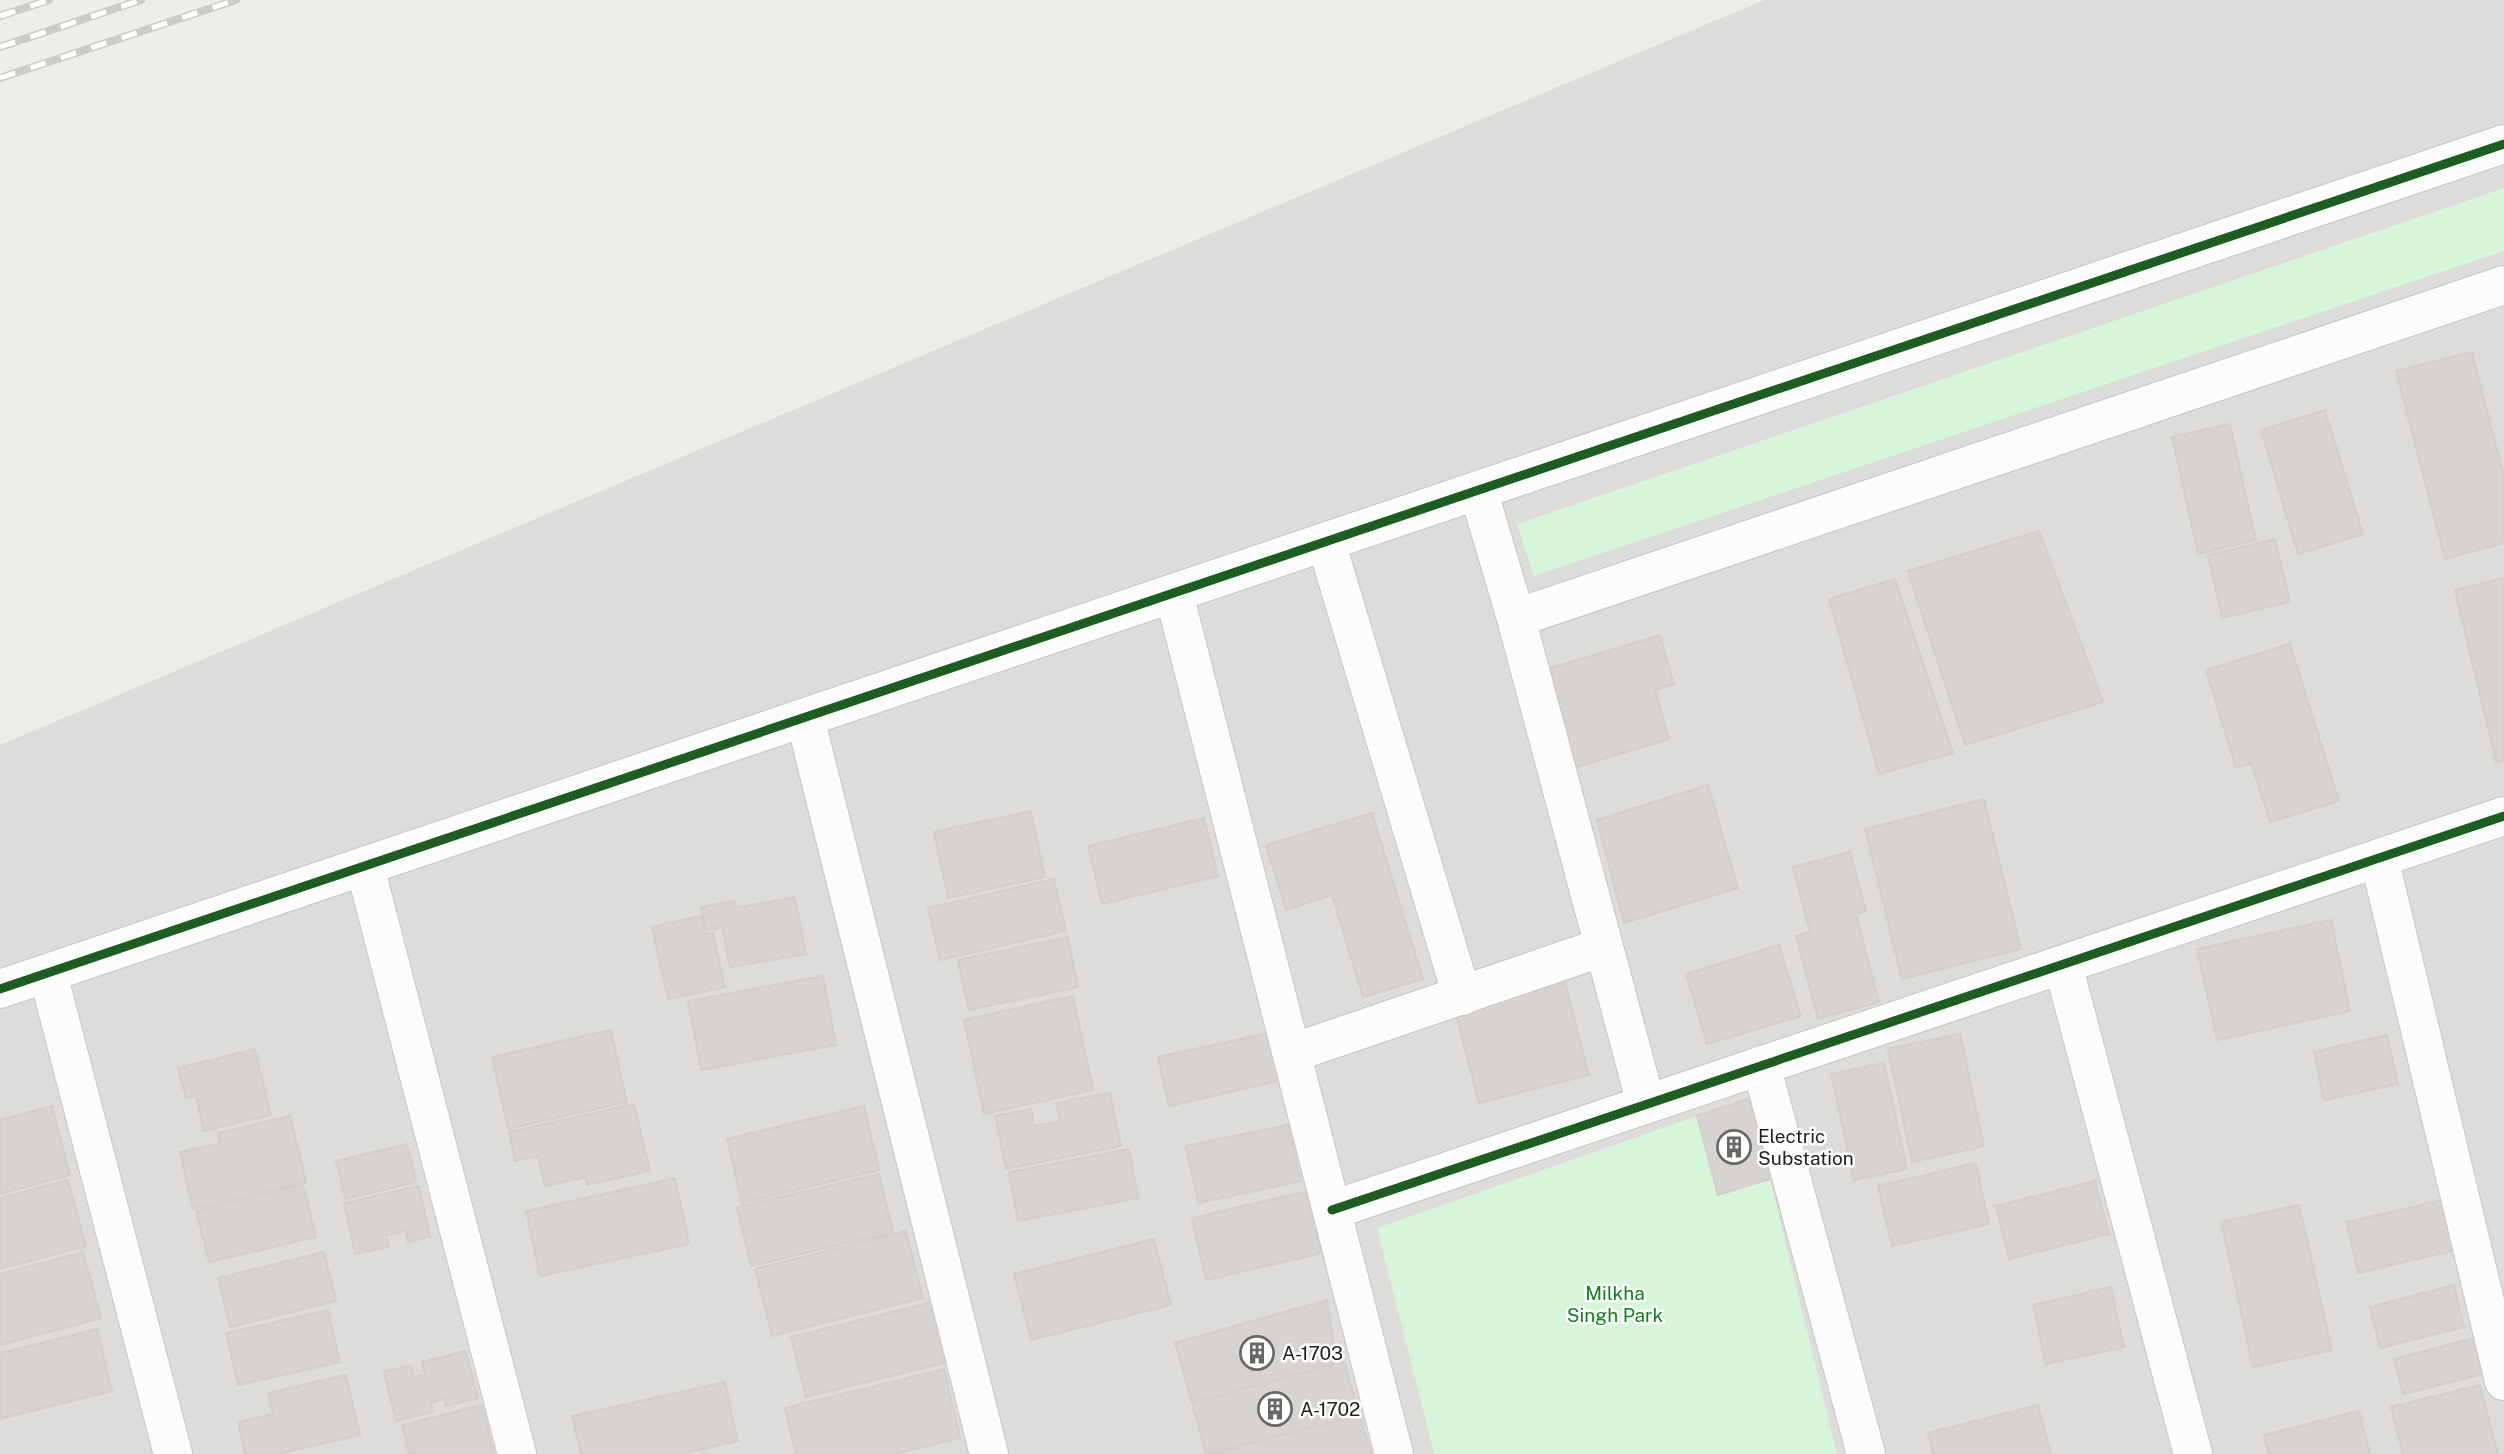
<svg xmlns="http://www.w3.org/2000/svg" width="2504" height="1454" viewBox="0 0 2504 1454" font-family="'Public Sans',sans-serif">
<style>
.residential{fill:#dedcda}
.park{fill:#d7f5d8}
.building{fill:#d6d3d0;stroke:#d2ceca;stroke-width:2}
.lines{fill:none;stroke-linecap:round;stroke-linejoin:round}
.minor-casing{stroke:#c7c6c5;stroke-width:40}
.minor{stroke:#fdfcfc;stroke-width:38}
.rail-casing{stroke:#cbcbca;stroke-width:8}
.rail{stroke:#fff;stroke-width:5;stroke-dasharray:16;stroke-linecap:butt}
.cycleway-casing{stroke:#fff;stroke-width:13}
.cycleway{stroke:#1b5e20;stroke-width:9}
.labels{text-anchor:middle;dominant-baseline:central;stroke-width:5;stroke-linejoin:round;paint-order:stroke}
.poi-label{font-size:19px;fill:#202020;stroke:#fff;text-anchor:start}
.park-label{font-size:19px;fill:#098417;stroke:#fff}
</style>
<rect width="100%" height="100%" fill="#efede9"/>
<!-- residential -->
<path class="residential" d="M1764,0H2504V1454H0V745Z"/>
<!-- park -->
<path class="park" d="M2504,188V251L1534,576L1517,524Z
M1697,1116L1718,1194L1770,1179L1837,1454H1434L1377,1228Z"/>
<!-- building -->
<path class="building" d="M2472,352L2504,477V543L2445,559L2396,371Z
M2325,410L2363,534L2298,554L2261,430Z
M2230,424L2256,540L2198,554L2172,437Z
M2039,531L2103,702L1965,745L1908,571Z
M2275,539L2290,602L2222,618L2208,555Z
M2504,578V760L2496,762L2455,590Z
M1895,579L1953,753L1879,774L1829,599Z
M1660,635L1674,684L1655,690L1669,739L1574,768L1548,669Z
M2290,644L2339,801L2270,822L2251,763L2236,768L2206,670Z
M1708,785L1738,888L1624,923L1597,820Z
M1984,799L2021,949L1902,979L1865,829Z
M1031,811L1045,877L948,898L934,832Z
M1372,813L1423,979L1363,997L1332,895L1286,910L1266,845Z
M1204,818L1218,876L1102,904L1088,846Z
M1850,852L1866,911L1856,914L1879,1002L1818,1019L1796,936L1810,932L1793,867Z
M1054,879L1066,931L940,960L928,908Z
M795,897L806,954L730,967L722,927L706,930L701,907L735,901L736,908Z
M701,916L705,934L713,933L725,987L668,999L652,927Z
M2331,920L2350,1011L2217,1040L2197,949Z
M1068,937L1078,987L969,1010L958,960Z
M1779,945L1801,1016L1707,1044L1686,974Z
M1563,975L1589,1075L1479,1103L1453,1003Z
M823,976L836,1045L701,1070L688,1001Z
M1073,996L1093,1090L984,1114L964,1020Z
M611,1030L627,1102L508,1129L492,1057Z
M1268,1033L1278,1081L1169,1106L1158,1057Z
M1960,1034L1984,1146L1912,1162L1888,1049Z
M2387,1035L2398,1084L2324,1100L2314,1052Z
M255,1049L271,1115L204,1131L196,1096L186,1098L178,1068Z
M1884,1063L1907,1169L1854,1180L1831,1074Z
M1110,1093L1121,1146L1006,1169L995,1116L1031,1109L1034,1126L1060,1121L1056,1103Z
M1751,1098L1770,1179L1718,1195L1697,1116Z
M634,1104L650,1171L587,1185L586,1177L545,1186L538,1156L515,1161L509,1132Z
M52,1106L70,1175L0,1194V1120Z
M864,1106L879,1170L742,1203L727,1139Z
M290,1116L306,1182L193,1209L180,1152L220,1143L218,1133Z
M1288,1125L1301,1181L1198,1203L1186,1146Z
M407,1144L416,1182L345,1199L336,1161Z
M1129,1149L1138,1198L1018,1221L1009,1172Z
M1976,1163L1989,1224L1892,1246L1878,1186Z
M879,1174L893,1232L751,1266L737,1207Z
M675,1178L689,1244L540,1276L526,1211Z
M68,1180L86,1246L0,1269V1198Z
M2095,1181L2109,1234L2009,1259L1996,1206Z
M303,1185L316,1237L209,1262L196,1211Z
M419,1186L430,1237L408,1242L406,1231L386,1235L389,1247L355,1254L344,1203Z
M1308,1191L1322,1253L1206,1280L1192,1218Z
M2443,1200L2455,1250L2358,1273L2347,1222Z
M2299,1205L2332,1350L2253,1367L2221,1222Z
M906,1231L923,1298L772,1336L755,1269Z
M1154,1239L1171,1305L1031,1340L1014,1274Z
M83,1252L101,1318L0,1345V1274Z
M324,1252L336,1301L230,1327L218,1278Z
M2454,1285L2464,1327L2380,1348L2370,1307Z
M2111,1287L2124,1347L2046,1364L2033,1305Z
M1327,1300L1337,1363L1192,1403L1175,1343Z
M929,1303L944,1363L806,1397L791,1337Z
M328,1310L340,1362L238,1385L226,1333Z
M97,1329L112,1391L0,1419V1353Z
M2474,1338L2483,1374L2403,1394L2394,1359Z
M466,1351L478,1398L446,1406L445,1399L431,1403L433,1412L396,1421L384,1372L411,1365L414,1377L425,1374L422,1362Z
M1344,1361L1359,1415L1206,1454L1192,1403Z
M944,1369L960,1438L895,1454H796L785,1408Z
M346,1375L360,1435L277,1454H245L238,1422L273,1414L268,1393Z
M725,1382L738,1441L680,1454H581L572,1416Z
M2480,1385L2498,1454H2403L2391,1407Z
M482,1405L494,1454H409L402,1425Z
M2038,1405L2051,1454H1933L1928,1433Z
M2359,1411L2370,1454H2269L2264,1435Z
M1359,1415L1372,1454H1211Z"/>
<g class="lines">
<!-- minor casing -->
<g class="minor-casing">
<path id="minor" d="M1478,490L1516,618L1646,1104
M1326,542L1462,996
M1174,594L1394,1454
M1516,618L2504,285
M805,718L989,1454
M2379,858L2504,1381
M365,867L517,1454
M2063,965L2193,1454
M48,974L173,1454
M0,989L2504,144
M1292,1053L1603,947
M1761,1065L1866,1454
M1332,1210L2504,816"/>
</g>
<!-- minor -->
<use href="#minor" class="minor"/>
<!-- rail casing -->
<g class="rail-casing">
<path id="rail" d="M0,16L49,0
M0,47L141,0
M0,78L236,0"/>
</g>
<!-- rail -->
<use href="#rail" class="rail"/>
<!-- cycleway casing -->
<g class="cycleway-casing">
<path id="cycleway" d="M0,989L2504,144
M1332,1210L2504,816"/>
</g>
<!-- cycleway -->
<use href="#cycleway" class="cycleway"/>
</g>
<!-- icons -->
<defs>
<g id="building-ring" transform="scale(1.75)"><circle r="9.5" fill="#fff" stroke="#686866" stroke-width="1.5"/><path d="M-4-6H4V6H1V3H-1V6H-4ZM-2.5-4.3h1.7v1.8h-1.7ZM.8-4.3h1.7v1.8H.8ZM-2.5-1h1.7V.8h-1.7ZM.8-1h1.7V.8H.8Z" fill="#686866"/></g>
</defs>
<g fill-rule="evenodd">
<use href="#building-ring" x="1734" y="1147"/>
<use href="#building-ring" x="1257" y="1353"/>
<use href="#building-ring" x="1275" y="1409"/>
</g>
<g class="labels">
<!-- poi labels -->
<g class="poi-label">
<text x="1758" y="1136">Electric<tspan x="1758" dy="22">Substation</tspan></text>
<text x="1282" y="1353">A-1703</text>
<text x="1300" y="1409">A-1702</text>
</g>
<!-- park labels -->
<g class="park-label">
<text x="1615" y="1293">Milkha<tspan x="1615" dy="22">Singh Park</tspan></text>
</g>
</g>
</svg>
